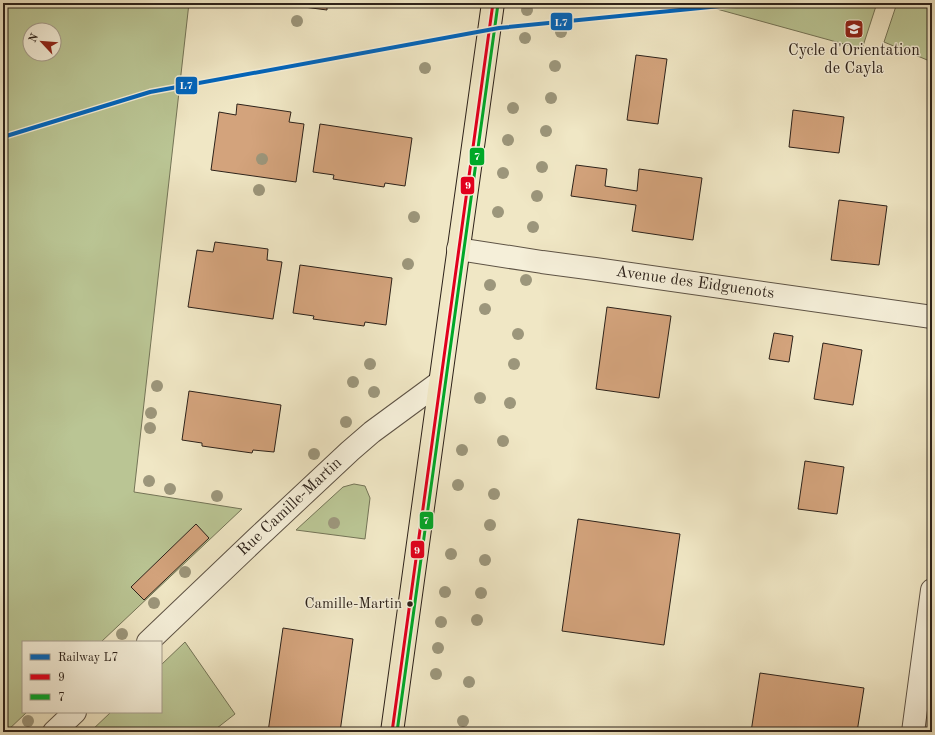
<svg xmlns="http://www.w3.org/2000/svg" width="935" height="735" viewBox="0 0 935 735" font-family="'Old Standard TT',serif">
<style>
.green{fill:#bac594;stroke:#747457;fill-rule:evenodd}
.building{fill:#d3a37c;stroke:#2d221a}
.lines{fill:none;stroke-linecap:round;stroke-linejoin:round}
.minor-casing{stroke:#5e5345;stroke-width:24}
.major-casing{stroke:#2d221a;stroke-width:24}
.minor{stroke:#f5efd9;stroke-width:22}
.major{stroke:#f0e7c5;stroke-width:22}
.bus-1-casing{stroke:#f5efd9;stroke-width:6}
.bus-2-casing{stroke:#f5efd9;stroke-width:6}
.bus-1{stroke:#e2001d;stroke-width:3}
.bus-2{stroke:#00a828;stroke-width:3}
.rail-1-casing{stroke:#f5efd9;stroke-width:7}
.rail-1{stroke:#0065bd;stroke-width:4}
.tree{fill:#9c967b}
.bus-dot{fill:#2d221a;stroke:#f5efd9;stroke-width:1.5}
.labels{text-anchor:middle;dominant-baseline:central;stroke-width:3;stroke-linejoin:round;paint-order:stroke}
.bus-label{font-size:15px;fill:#2d221a;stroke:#f5efd9;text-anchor:end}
.poi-label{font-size:16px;fill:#2d221a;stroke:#f5efd9}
.street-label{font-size:16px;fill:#2d221a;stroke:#f5efd9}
.line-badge{stroke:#f5efd9;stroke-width:1.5}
.badge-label{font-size:11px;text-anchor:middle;font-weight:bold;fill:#fff}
</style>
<rect width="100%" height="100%" fill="#f0e7c5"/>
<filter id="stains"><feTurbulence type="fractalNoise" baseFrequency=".005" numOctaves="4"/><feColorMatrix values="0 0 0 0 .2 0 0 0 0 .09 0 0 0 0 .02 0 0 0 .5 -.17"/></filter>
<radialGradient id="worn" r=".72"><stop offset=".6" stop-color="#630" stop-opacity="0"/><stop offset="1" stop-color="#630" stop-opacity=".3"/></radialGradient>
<!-- green -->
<path class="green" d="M3,3H189L134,492L242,509L101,642H23V712H27L6,732H3ZM30,30H54V54H30Z
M695,3H877L862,49Z
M897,3H932V62L884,42Z
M354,484L365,486L370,498L365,539L296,530L343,487Z
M185,642L235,714L212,732H90L111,712H161V665Z"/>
<!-- building -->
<path class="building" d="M273,3H327V10Z
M636,55L667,59L658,124L627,120Z
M237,104L291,112L289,122L304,124L296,182L211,170L219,112L236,115Z
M793,110L844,117L839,153L789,147Z
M320,124L412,138L405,186L385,183L384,187L333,179L334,175L313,172Z
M576,165L607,169L605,186L637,191L639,169L702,178L693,240L632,231L636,205L571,196Z
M839,200L887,206L879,265L831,260Z
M215,242L268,249L267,260L282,262L273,319L188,307L197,250L213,252Z
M300,265L392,278L386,325L365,322L364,326L313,319L314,316L293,313Z
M607,307L671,316L659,398L596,389Z
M774,333L793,336L789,362L769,359Z
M823,343L862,350L853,405L814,399Z
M189,391L281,405L274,452L253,450L252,453L202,446V443L182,440Z
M805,461L844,467L837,514L798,509Z
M578,519L680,534L664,645L562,631Z
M196,524L209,538L144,600L131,587Z
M283,628L353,639L340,732H268Z
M760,673L864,688L857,732H751Z"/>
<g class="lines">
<!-- minor casing -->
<g class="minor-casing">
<path id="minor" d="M458,249L542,262L595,269L932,317
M148,642L257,538L350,451L372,432L440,382
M54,732L75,712
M913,732L932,590"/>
</g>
<!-- major casing -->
<g class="major-casing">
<path id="major" d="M392,732L456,268L493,3"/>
</g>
<!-- minor -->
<use href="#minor" class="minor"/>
<!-- major -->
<use href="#major" class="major"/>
<!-- bus-1 casing -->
<g class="bus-1-casing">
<path id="bus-1" d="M392,732L493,3"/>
</g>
<!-- bus-2 casing -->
<g class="bus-2-casing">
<path id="bus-2" d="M397,732L498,4"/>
</g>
<!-- bus-1 -->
<use href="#bus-1" class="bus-1"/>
<!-- bus-2 -->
<use href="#bus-2" class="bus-2"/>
<!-- rail-1 casing -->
<g class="rail-1-casing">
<path id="rail-1" d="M3,137L150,92L499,28L751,3"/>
</g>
<!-- rail-1 -->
<use href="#rail-1" class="rail-1"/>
</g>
<!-- trees -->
<g class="tree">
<circle cx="527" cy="10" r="6"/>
<circle cx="297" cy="21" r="6"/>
<circle cx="561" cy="32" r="6"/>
<circle cx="525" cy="38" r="6"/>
<circle cx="555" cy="66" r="6"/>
<circle cx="425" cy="68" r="6"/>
<circle cx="551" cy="98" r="6"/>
<circle cx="513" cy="108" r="6"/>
<circle cx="546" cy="131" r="6"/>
<circle cx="508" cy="140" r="6"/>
<circle cx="262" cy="159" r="6"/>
<circle cx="542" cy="167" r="6"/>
<circle cx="503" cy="173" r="6"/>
<circle cx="259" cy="190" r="6"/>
<circle cx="537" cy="196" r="6"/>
<circle cx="498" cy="212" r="6"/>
<circle cx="414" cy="217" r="6"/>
<circle cx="533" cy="227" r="6"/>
<circle cx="408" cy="264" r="6"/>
<circle cx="526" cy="280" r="6"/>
<circle cx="490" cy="285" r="6"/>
<circle cx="485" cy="309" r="6"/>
<circle cx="518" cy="334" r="6"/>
<circle cx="370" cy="364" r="6"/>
<circle cx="514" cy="364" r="6"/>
<circle cx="353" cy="382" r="6"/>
<circle cx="157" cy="386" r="6"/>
<circle cx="374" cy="392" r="6"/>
<circle cx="480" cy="398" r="6"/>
<circle cx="510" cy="403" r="6"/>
<circle cx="151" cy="413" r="6"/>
<circle cx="346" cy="422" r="6"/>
<circle cx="150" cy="428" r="6"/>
<circle cx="503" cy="441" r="6"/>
<circle cx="462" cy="450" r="6"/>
<circle cx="314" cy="454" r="6"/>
<circle cx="149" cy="481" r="6"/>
<circle cx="458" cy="485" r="6"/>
<circle cx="170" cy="489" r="6"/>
<circle cx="494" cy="494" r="6"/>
<circle cx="217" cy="496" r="6"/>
<circle cx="334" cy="523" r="6"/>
<circle cx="490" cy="525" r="6"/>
<circle cx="451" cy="554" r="6"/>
<circle cx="485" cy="560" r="6"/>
<circle cx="185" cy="572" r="6"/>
<circle cx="445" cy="592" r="6"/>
<circle cx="481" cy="593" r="6"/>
<circle cx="154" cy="603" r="6"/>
<circle cx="477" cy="620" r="6"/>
<circle cx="441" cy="622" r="6"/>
<circle cx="122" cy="634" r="6"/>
<circle cx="438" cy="648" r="6"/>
<circle cx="436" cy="674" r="6"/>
<circle cx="469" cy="682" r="6"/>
<circle cx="28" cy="721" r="6"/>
<circle cx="463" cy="721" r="6"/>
</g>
<!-- icons -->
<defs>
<g id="school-square" transform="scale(1)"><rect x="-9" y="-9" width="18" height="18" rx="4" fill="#8f2418" stroke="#f5efd9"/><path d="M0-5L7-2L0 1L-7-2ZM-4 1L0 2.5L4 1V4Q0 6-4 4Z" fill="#fff"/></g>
</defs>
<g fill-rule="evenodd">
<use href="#school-square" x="854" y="29"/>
</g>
<!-- markers -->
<circle class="bus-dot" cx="410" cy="604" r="3.5"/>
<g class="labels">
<!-- bus labels -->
<g class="bus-label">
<text x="402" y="604">Camille-Martin</text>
</g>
<!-- poi labels -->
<g class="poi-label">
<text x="854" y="51">Cycle d'Orientation<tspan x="854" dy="18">de Cayla</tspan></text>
</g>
<!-- street labels -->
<g class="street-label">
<text transform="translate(695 283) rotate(8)">Avenue des Eidguenots</text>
<text transform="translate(290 507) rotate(-43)">Rue Camille-Martin</text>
</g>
</g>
<g class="line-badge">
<rect x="550" y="12" width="23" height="19" rx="4" fill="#0065bd"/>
<rect x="175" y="76" width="23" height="19" rx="4" fill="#0065bd"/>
<rect x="469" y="147" width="16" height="19" rx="4" fill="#00a828"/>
<rect x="460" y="176" width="15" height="19" rx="4" fill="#e2001d"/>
<rect x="419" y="511" width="15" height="19" rx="4" fill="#00a828"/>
<rect x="410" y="540" width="15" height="19" rx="4" fill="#e2001d"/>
</g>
<g class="badge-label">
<text x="561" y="26">L7</text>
<text x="186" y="89">L7</text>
<text x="477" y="160">7</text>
<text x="468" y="189">9</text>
<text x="426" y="524">7</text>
<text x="417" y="554">9</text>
</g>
<!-- margin -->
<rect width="935" height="735" fill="none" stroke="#f0e7c5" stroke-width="16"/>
<rect x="4" y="4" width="927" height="727" fill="none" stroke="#2d221a" stroke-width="2"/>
<rect x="8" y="8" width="919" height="719" fill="none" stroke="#2d221a"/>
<!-- legend -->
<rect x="22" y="641" width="140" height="72" fill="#f5efd9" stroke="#a59d8d"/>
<rect x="30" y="654" width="20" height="6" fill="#0065bd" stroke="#a59d8d"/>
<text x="58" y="661" font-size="12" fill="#2d221a">Railway L7</text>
<rect x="30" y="674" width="20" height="6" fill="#e2001d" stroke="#a59d8d"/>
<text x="58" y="681" font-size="12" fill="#2d221a">9</text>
<rect x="30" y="694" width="20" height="6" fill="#00a828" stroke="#a59d8d"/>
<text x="58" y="701" font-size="12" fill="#2d221a">7</text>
<!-- north arrow -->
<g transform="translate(42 42) rotate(296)"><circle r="19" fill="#f5efd9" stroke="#a59d8d"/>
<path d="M0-3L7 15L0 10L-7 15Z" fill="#8f2418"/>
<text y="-6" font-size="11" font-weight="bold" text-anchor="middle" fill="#2d221a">N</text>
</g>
<rect width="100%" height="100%" filter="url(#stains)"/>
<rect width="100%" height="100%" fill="url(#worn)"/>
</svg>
